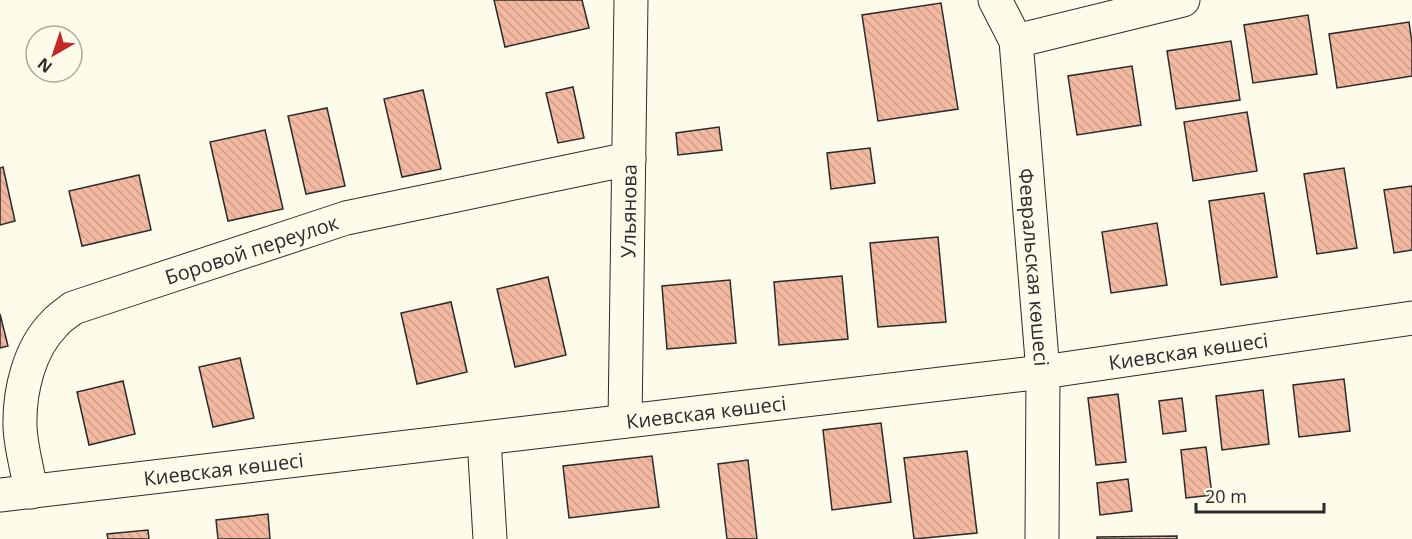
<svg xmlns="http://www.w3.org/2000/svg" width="1412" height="539" viewBox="0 0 1412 539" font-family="'Open Sans',sans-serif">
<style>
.building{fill:url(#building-back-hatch);stroke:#2b2b2b;stroke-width:1.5}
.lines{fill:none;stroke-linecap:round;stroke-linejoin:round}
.street-casing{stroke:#2b2b2b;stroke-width:35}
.street{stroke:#fdfbea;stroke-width:33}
.labels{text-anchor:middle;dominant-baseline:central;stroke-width:4.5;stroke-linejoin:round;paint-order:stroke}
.street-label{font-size:20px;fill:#2b2b2b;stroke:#fdfbea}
</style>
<defs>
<pattern id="building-back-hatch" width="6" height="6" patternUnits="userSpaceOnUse" patternTransform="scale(1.5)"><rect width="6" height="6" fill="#f2b8a0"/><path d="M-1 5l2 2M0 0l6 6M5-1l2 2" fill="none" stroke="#d09e8a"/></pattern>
</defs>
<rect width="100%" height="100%" fill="#fdfbea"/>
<!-- building -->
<path class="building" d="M494,0H582L589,28L505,47Z
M941,3L958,109L878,121L862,15Z
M1308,15L1317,74L1253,83L1244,25Z
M1409,22L1412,43V76L1337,88L1329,34Z
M1231,41L1240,100L1176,109L1167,51Z
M1132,66L1141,125L1077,135L1068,76Z
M573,87L584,138L558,143L546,93Z
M423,90L441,169L402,177L384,99Z
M327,108L345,186L306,194L288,116Z
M1247,112L1257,171L1193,181L1184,122Z
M719,127L722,150L678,155L676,133Z
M265,130L283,209L228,221L210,142Z
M870,148L875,183L831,189L827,153Z
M3,167L15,221L0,225V168Z
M1344,168L1357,248L1317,254L1304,174Z
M139,175L151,230L82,246L69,191Z
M1412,186V250L1394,253L1384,190Z
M1264,193L1277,277L1221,285L1209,201Z
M1157,223L1167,285L1111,293L1102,232Z
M938,237L946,322L878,327L870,243Z
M842,276L848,339L779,345L774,282Z
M548,277L566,355L515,367L497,289Z
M730,280L736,343L667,349L662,286Z
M451,302L467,372L417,384L401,313Z
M0,314L8,346L0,348Z
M240,358L254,418L213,427L199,367Z
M1344,379L1350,431L1299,437L1293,385Z
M123,381L135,434L89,445L77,392Z
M1263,390L1269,444L1222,450L1216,396Z
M1118,394L1126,462L1096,465L1088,398Z
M1182,398L1186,431L1163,434L1159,401Z
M881,423L891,502L832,510L823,430Z
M1206,447L1212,495L1186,498L1181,450Z
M967,451L977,533L914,539L904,458Z
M652,456L659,507L569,518L563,466Z
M748,460L757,539H727L718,464Z
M1128,479L1132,511L1100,515L1097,483Z
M268,514L270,539H218L216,520Z
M148,530L149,539H108L107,534Z
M1177,536V539H1097V537Z"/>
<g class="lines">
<!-- street casing -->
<g class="street-casing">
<g id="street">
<path id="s1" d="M995,0L1016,41L1043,372L1042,539"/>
<path d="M1016,41L1183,0"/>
<path id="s2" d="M625,421L631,0"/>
<path d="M484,439L490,539"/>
<path id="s3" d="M31,492C28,471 21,449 20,427C19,392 29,348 55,323C60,317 67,313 73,308L346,218L629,159"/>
<path id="s4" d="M0,495L1043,372L1412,318"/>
</g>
</g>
<!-- street -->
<use href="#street" class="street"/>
</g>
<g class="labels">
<!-- street labels -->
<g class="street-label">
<text stroke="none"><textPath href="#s2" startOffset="210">Ульянова</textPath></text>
<text stroke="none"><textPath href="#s3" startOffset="390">Боровой переулок</textPath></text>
<text stroke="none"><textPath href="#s1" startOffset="273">Февральская көшесі</textPath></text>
<text stroke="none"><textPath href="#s4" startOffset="1197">Киевская көшесі</textPath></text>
<text stroke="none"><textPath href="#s4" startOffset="711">Киевская көшесі</textPath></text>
<text stroke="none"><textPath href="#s4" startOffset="225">Киевская көшесі</textPath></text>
</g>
</g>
<!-- north arrow -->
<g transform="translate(54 54) rotate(219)"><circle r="28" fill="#fdfbea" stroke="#a9a89e" stroke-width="1.5"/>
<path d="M0-4.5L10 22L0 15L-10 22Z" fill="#c62828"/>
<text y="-9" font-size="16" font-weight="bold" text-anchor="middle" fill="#2b2b2b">N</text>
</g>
<!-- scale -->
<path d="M1196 503v9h128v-9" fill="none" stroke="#2b2b2b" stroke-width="3"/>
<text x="1205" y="503" font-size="18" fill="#2b2b2b" stroke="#fdfbea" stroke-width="4.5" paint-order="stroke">20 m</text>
</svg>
